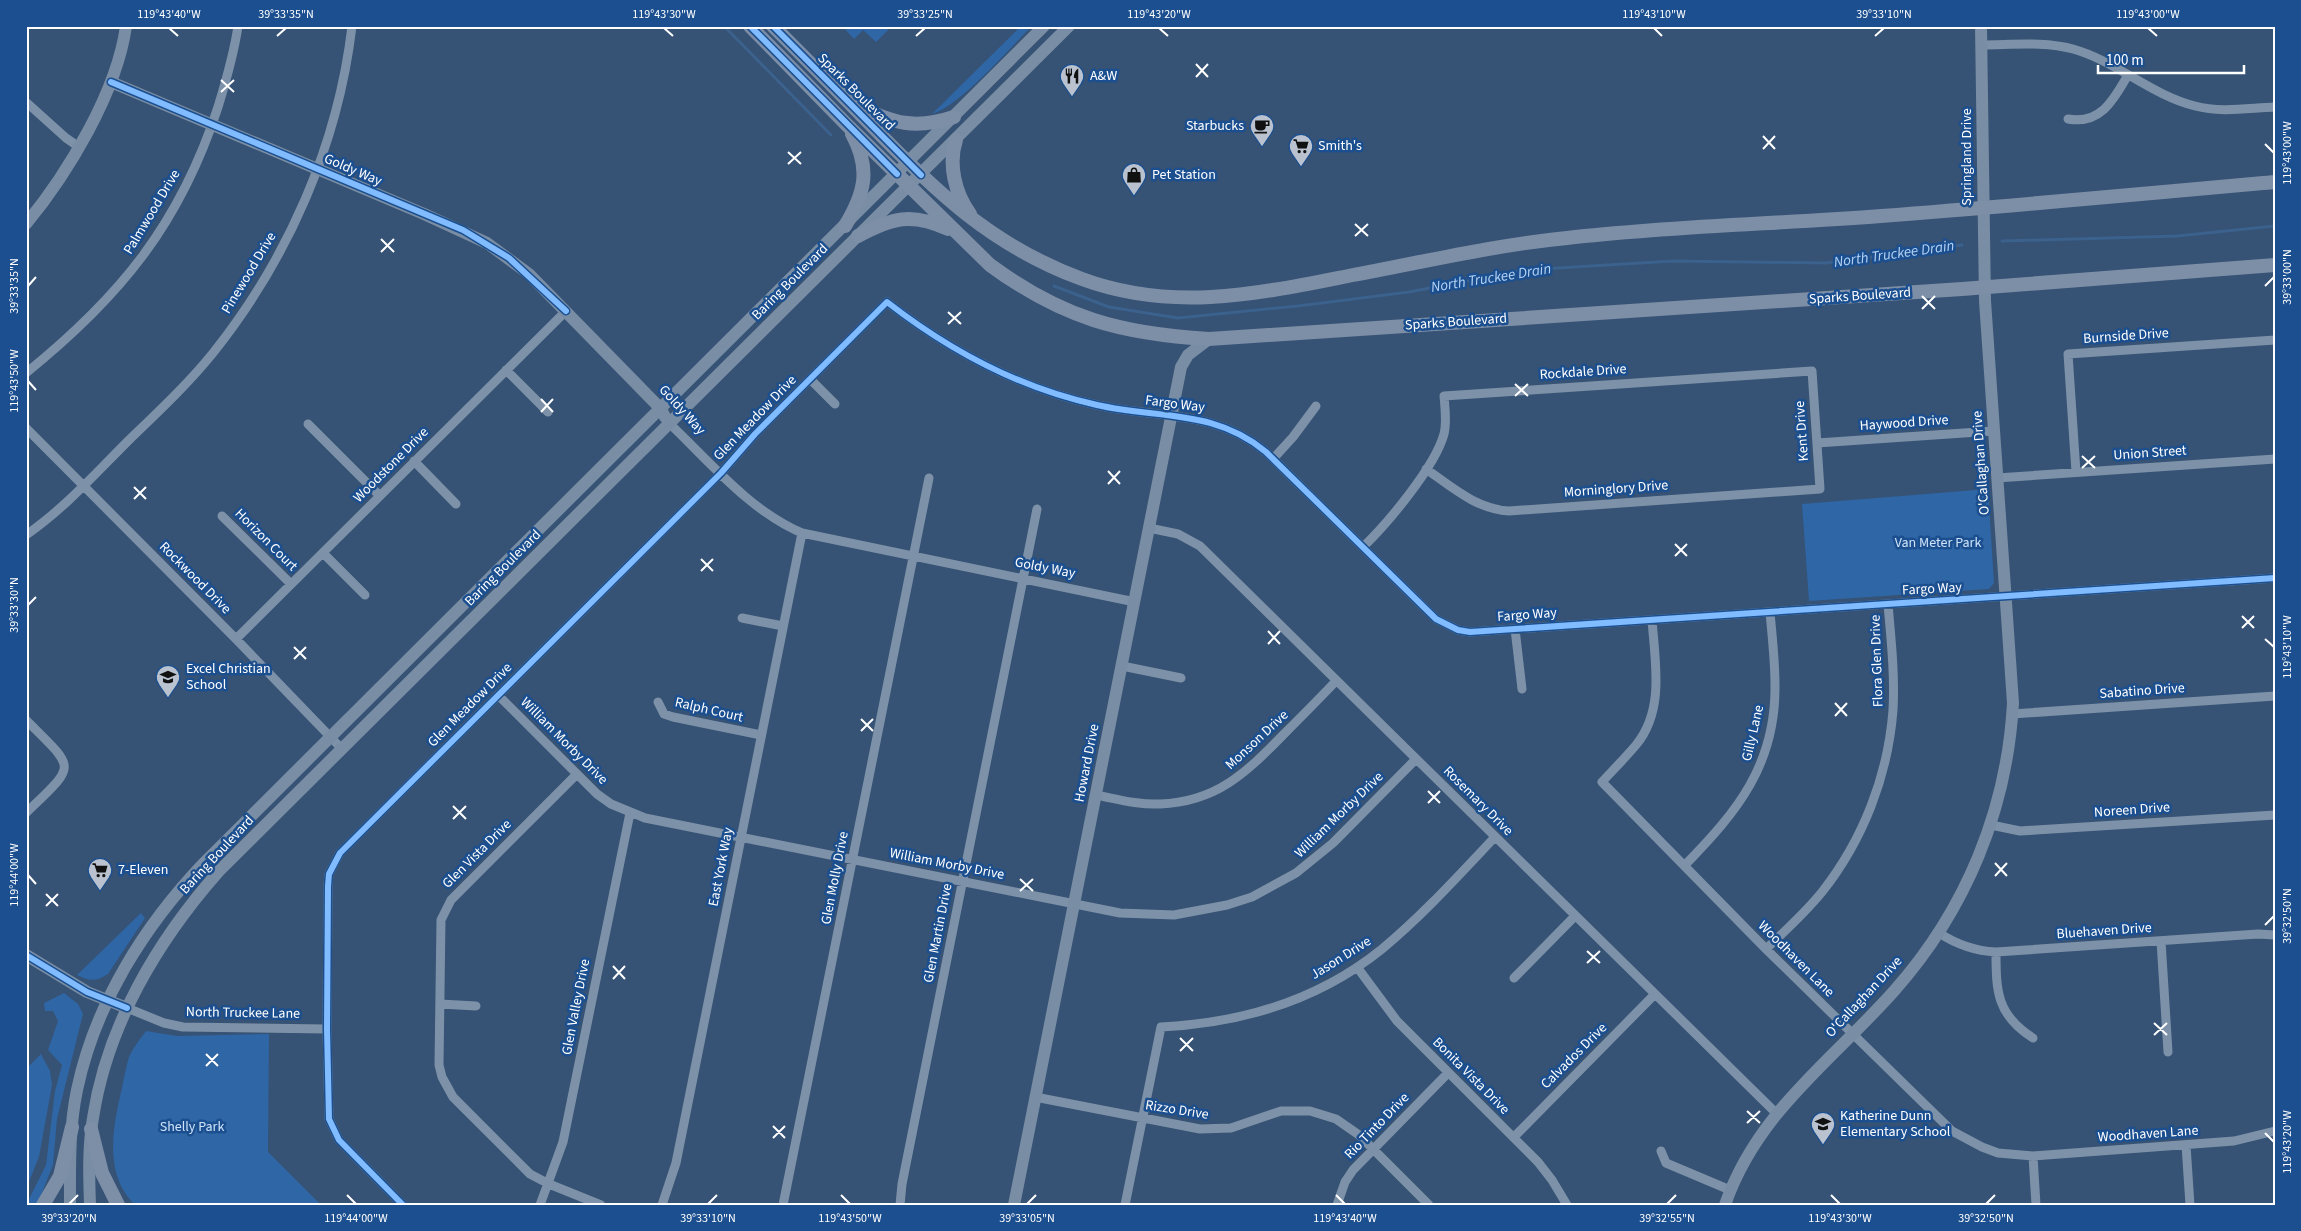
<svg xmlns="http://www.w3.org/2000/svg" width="2301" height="1231" viewBox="0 0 2301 1231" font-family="'Source Sans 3',sans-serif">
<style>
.green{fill:#2f66a5}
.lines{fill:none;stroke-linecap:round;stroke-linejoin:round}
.stream{stroke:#3b618d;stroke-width:3}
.street{stroke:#7d92a8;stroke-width:9}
.secondary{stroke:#798da4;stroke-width:12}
.primary{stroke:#7d8ea7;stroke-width:14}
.cycleway-casing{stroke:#1b4f8f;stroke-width:9}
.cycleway{stroke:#80bcff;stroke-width:6}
.ticks{fill:none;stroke:#fff;stroke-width:2}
.labels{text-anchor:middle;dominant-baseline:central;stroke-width:5;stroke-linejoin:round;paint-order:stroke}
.poi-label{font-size:14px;fill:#fff;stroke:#1b4f8f;text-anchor:start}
.street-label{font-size:14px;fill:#fff;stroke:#1b4f8f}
.park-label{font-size:14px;fill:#cfe3fa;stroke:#1b4f8f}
.water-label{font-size:15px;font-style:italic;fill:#b5d3f5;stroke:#1b4f8f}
.neatline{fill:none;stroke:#fff;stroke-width:2}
.ticks-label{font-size:12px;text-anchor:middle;fill:#fff}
</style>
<rect width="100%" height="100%" fill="#365274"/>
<!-- green -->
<path class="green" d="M842,26H859L862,29L866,26H892L876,42L863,30L854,39Z
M1021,26H1032C1009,49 960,106 932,114Z
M1988,489L1994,583L1989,589L1809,601L1802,504Z
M141,913L145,918L108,974C96,982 89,981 77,975Z
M64,993L78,1004L83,1014L57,1119L53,1165L37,1205H26L46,1165L55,1091L62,1065L48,1050L58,1021L53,1011H45L44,1003Z
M146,1031L177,1036L269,1034L268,1152L321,1205H135C103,1174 113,1126 122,1088C124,1078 126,1067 129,1057C133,1048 140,1039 146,1031Z
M41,1054L50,1071L52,1085L39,1157L26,1189V1069Z"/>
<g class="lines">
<!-- stream -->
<path class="stream" d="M724,26L831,135
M2002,241L2177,236L2275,226
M1054,286L1109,307L1178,318L1298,306L1409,292L1525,270L1673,261L1826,263L1962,245"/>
<!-- street -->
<path class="street" d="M1981,45C2011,45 2044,41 2073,49C2116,61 2151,95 2195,106C2221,113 2248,108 2275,107
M26,102L66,138L79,147
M2068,119C2101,125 2114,99 2128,75
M506,370L548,412
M26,373C120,297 180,224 218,107C226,81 234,54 238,26
M810,379L835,404
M669,423C710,462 750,511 802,533L1135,602
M308,424L380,496
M26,428L236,639L342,749
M1817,443L1993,431
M1273,459L1293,437L1316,406
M414,461L456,504
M2076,472L2068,354L2275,340
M1997,478L2275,459
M222,516L291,584
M1149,528L1178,534L1200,546L1776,1113
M26,535C65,508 96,473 129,440C158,412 188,384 213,353C288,259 338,145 352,26
M1363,547C1387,524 1435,467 1444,434C1447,422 1445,408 1444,396L1812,371L1820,489L1509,511C1476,509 1452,487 1426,469
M323,553L365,595
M742,618L783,626
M1652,620C1655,662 1665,710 1636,745C1625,758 1613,770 1602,782L1766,949L1952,1131L1982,1147L1998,1153L2033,1156L2234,1141L2275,1131
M1515,629L1522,689
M236,639L566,311
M1122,666L1181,678
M498,695L597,794L611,804L645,818L1120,913L1174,915L1227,905L1252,897L1296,873L1333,843L1416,759
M658,702L664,714L673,717L761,735
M2012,714L2275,696
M26,720C77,771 77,763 26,813
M577,774L451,900L441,920L439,1065L442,1077L453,1097L530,1174L549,1184L601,1205
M1096,795C1117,799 1138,805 1160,804C1216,802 1246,773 1283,735C1301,717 1319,699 1336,681
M1991,825L2020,831L2275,815
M1685,865C1738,811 1776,764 1775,685C1775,660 1772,636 1770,612
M1939,933C1956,944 1975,951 1996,952L2258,934L2275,935
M2161,941L2168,1052
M1766,949C1785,931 1805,913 1822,892C1863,840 1888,776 1893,710C1895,675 1891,639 1888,604
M1996,952C1996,992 1997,1015 2033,1038
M1357,967L1397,1021L1538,1162L1552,1180L1567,1205
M1514,978L1575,916
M440,1004L476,1006
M127,1008L164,1023L183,1027L327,1029
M1035,1097L1200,1129L1231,1128L1281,1111H1310L1336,1119L1359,1135L1429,1205
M1514,1137L1655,994
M2186,1145L2190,1205
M1661,1151L1666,1163L1730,1190
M2033,1156L2036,1205
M403,1205L339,1140L329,1119L327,1029L328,886L329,874L340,853L721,473L755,434L887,302C950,351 1019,388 1097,405C1158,419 1215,409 1266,452L1436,619L1458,630L1470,632L2275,578
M540,1205L563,1142L630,813
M662,1205L676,1163L802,533
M783,1205L929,478
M900,1205L902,1184L1037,509
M1125,1205L1161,1027C1241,1023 1319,1000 1382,949C1423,915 1459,875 1495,837
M1337,1205L1345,1182L1353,1170L1448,1073"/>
<!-- secondary -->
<path class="secondary" d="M111,82L424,214L487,243L529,274L661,409L665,417
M26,224C68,173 117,92 126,26
M26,955L87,992L127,1008
M70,1205C70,1167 69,1128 77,1090C95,1004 144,926 204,863L1044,26
M90,1205C89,1176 88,1146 93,1118C107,1025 158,940 219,871L1069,26
M1014,1205L1181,367L1188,355L1209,339
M1725,1205C1757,1112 1832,1061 1894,991C1966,910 2007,810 2013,703L1985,301L1981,26"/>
<!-- primary -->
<path class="primary" d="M750,26L847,125L990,265C1062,318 1121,334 1209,339L1962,289L2275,265
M773,26C806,59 838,91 870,124C935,191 992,246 1082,279C1174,313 1261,293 1353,275C1423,262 1495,245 1567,238C1671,226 1776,224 1881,216C2012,206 2143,194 2275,182
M857,106C894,123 914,130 954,117
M956,140C948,164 955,194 970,214
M845,226C865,193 871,169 852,134
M858,236C892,218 911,212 948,229
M91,1129L102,1173L118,1205
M43,1205L60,1176L72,1127"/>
<!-- cycleway casing -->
<g class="cycleway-casing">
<path id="cycleway" d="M750,26L897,174
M773,26L921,175
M111,82L463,230L509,258L566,311
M26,955L87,992L127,1008
M403,1205L339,1140L329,1119L327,1029L328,886L329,874L340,853L721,473L755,434L887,302C950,351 1019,388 1097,405C1158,419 1215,409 1266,452L1436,619L1458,630L1470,632L2275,578"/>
</g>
<!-- cycleway -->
<use href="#cycleway" class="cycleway"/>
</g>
<!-- ticks -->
<path class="ticks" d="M169,28L178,36M664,28L673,36M1159,28L1168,36M1654,28L1662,36M2148,28L2157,36M277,36L286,28M916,36L925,28M1875,36L1884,28M1196,64L1208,77M1196,77L1208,64M221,80L234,92M221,92L234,80M1763,136L1775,149M2265,144L2274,153M1763,149L1775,136M788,152L801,164M788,164L801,152M1355,224L1368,236M1355,236L1368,224M381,239L394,252M381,252L394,239M28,286L36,277M2265,286L2274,277M1922,296L1935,309M1922,309L1935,296M948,312L961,324M948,324L961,312M28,381L36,390M1515,384L1528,396M1515,396L1528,384M541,399L553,412M541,412L553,399M2082,456L2095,468M2082,468L2095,456M1108,471L1120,484M1108,484L1120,471M134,487L146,499M134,499L146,487M1675,544L1687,556M1675,556L1687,544M701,559L713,571M701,571L713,559M28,605L36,597M2242,616L2254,628M2242,628L2254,616M1268,631L1280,644M2265,639L2274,647M1268,644L1280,631M294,647L306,659M294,659L306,647M1835,703L1847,716M1835,716L1847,703M861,719L873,731M861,731L873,719M1428,791L1440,803M1428,803L1440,791M453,806L466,819M453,819L466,806M1995,863L2007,876M28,875L36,884M1995,876L2007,863M1020,879L1033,891M1020,891L1033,879M46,894L58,906M46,906L58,894M2265,925L2274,916M1587,951L1600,963M1587,963L1600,951M613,966L625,979M613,979L625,966M2154,1023L2167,1035M2154,1035L2167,1023M1180,1038L1193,1051M1180,1051L1193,1038M206,1054L218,1066M206,1066L218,1054M1747,1111L1760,1123M1747,1123L1760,1111M773,1126L785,1138M2265,1133L2274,1142M773,1138L785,1126M347,1195L356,1204M841,1195L850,1204M1336,1195L1345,1204M1831,1195L1840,1204M69,1204L78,1195M708,1204L717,1195M1027,1204L1036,1195M1667,1204L1676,1195M1986,1204L1995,1195"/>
<!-- icons -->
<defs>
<g id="restaurant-pin" transform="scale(1.25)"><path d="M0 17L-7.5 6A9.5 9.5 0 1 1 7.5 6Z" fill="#b9c2ce" stroke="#1b4f8f"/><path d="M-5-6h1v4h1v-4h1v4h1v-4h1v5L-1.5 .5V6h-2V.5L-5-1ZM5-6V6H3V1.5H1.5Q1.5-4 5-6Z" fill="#111"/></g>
<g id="cafe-pin" transform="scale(1.25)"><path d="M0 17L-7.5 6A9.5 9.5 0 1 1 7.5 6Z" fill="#b9c2ce" stroke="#1b4f8f"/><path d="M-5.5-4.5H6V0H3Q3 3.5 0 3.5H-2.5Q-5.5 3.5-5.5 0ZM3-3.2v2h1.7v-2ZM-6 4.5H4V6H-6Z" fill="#111"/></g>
<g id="supermarket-pin" transform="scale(1.25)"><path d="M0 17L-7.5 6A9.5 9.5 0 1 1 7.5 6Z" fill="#b9c2ce" stroke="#1b4f8f"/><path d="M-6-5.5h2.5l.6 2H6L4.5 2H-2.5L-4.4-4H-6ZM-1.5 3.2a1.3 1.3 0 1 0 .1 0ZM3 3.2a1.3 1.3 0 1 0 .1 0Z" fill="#111"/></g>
<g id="shop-pin" transform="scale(1.25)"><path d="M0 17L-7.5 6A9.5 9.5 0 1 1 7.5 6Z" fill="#b9c2ce" stroke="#1b4f8f"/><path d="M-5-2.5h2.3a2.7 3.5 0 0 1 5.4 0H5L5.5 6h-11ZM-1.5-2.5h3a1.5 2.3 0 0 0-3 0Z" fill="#111"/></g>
<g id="school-pin" transform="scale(1.25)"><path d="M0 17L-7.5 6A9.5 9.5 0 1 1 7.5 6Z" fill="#b9c2ce" stroke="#1b4f8f"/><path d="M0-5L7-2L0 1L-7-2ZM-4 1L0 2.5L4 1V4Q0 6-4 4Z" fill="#111"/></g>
</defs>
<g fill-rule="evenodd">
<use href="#restaurant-pin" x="1072" y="76"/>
<use href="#cafe-pin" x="1262" y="126"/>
<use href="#supermarket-pin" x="1301" y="146"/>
<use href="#shop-pin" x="1134" y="175"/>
<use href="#school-pin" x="168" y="677"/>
<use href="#supermarket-pin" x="100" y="870"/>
<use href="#school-pin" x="1823" y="1124"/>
</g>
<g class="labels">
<!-- poi labels -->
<g class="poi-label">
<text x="1090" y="76">A&amp;W</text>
<text x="1244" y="126" text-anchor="end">Starbucks</text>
<text x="1318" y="146">Smith's</text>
<text x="1152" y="175">Pet Station</text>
<text x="186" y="669">Excel Christian<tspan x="186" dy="16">School</tspan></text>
<text x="118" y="870">7-Eleven</text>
<text x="1840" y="1116">Katherine Dunn<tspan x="1840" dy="16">Elementary School</tspan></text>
</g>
<!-- street labels -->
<g class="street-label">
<text transform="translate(856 92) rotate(45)">Sparks Boulevard</text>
<text transform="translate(1967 157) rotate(-90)">Springland Drive</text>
<text transform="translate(353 170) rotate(23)">Goldy Way</text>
<text transform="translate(152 212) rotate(-59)">Palmwood Drive</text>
<text transform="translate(249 273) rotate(-59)">Pinewood Drive</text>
<text transform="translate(790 282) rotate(-45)">Baring Boulevard</text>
<text transform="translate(1860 296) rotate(-4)">Sparks Boulevard</text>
<text transform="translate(1456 322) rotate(-4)">Sparks Boulevard</text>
<text transform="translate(2126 336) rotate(-4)">Burnside Drive</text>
<text transform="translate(1583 372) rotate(-4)">Rockdale Drive</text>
<text transform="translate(1175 404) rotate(7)">Fargo Way</text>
<text transform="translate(682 410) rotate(48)">Goldy Way</text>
<text transform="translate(755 418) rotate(-46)">Glen Meadow Drive</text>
<text transform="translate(1904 423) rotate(-4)">Haywood Drive</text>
<text transform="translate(1802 431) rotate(-94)">Kent Drive</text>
<text transform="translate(2150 453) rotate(-4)">Union Street</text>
<text transform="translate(1981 463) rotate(-94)">O'Callaghan Drive</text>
<text transform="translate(391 465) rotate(-45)">Woodstone Drive</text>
<text transform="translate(1616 489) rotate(-4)">Morninglory Drive</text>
<text transform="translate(266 540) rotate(45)">Horizon Court</text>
<text transform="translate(503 568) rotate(-45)">Baring Boulevard</text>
<text transform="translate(1045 568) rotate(11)">Goldy Way</text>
<text transform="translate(195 578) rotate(45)">Rockwood Drive</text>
<text transform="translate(1932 589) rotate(-3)">Fargo Way</text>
<text transform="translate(1527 615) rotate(-4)">Fargo Way</text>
<text transform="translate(1877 661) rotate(-92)">Flora Glen Drive</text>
<text transform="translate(2142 691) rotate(-4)">Sabatino Drive</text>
<text transform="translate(470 705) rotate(-45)">Glen Meadow Drive</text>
<text transform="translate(709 710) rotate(13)">Ralph Court</text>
<text transform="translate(1753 733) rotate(-77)">Gilly Lane</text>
<text transform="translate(1257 740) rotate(-43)">Monson Drive</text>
<text transform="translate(564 741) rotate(45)">William Morby Drive</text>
<text transform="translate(1087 763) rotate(-79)">Howard Drive</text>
<text transform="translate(1478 801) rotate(45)">Rosemary Drive</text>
<text transform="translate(2132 810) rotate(-4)">Noreen Drive</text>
<text transform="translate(1339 815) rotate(-44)">William Morby Drive</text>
<text transform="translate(477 854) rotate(-45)">Glen Vista Drive</text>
<text transform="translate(217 855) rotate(-47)">Baring Boulevard</text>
<text transform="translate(947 864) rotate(11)">William Morby Drive</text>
<text transform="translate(721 867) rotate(-79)">East York Way</text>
<text transform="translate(835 878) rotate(-79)">Glen Molly Drive</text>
<text transform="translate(2104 931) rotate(-4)">Bluehaven Drive</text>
<text transform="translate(938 933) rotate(-79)">Glen Martin Drive</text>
<text transform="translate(1341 958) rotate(-32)">Jason Drive</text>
<text transform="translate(1796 959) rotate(45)">Woodhaven Lane</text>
<text transform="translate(1864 997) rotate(-47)">O'Callaghan Drive</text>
<text transform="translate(576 1007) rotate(-79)">Glen Valley Drive</text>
<text transform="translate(243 1013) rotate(1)">North Truckee Lane</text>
<text transform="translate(1574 1056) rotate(-45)">Calvados Drive</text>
<text transform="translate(1471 1076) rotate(45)">Bonita Vista Drive</text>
<text transform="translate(1177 1110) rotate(9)">Rizzo Drive</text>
<text transform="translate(1377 1126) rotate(-46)">Rio Tinto Drive</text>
<text transform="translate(2148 1134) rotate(-4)">Woodhaven Lane</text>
</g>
<!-- park labels -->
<g class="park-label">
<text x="1938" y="543">Van Meter Park</text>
<text x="192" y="1127">Shelly Park</text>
</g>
<!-- water labels -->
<g class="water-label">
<text transform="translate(1894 254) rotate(-8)">North Truckee Drain</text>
<text transform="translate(1491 278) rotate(-9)">North Truckee Drain</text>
</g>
</g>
<!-- border -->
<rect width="2301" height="1231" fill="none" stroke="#1b4f8f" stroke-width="55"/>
<!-- scale -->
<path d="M2098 65v8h146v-8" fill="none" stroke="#ffffff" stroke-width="2.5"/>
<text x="2106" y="65" font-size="15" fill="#ffffff" stroke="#1b4f8f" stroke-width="4" paint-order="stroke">100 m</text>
<rect x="28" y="28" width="2246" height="1176" class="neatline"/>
<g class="ticks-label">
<text x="169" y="18">119°43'40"W</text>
<text x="286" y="18">39°33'35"N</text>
<text x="664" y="18">119°43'30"W</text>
<text x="925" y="18">39°33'25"N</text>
<text x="1159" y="18">119°43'20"W</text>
<text x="1654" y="18">119°43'10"W</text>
<text x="1884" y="18">39°33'10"N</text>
<text x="2148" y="18">119°43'00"W</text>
<text transform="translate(2287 153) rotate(-90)" y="4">119°43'00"W</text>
<text transform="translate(2287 277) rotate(-90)" y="4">39°33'00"N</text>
<text transform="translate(14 286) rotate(-90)" y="4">39°33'35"N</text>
<text transform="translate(14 381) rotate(-90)" y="4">119°43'50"W</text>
<text transform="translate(14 605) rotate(-90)" y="4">39°33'30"N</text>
<text transform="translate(2287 647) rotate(-90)" y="4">119°43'10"W</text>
<text transform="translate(14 875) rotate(-90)" y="4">119°44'00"W</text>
<text transform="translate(2287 916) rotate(-90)" y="4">39°32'50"N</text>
<text transform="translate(2287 1142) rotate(-90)" y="4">119°43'20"W</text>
<text x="69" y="1222">39°33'20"N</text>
<text x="356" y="1222">119°44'00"W</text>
<text x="708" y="1222">39°33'10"N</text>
<text x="850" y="1222">119°43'50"W</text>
<text x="1027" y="1222">39°33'05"N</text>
<text x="1345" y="1222">119°43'40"W</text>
<text x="1667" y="1222">39°32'55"N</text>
<text x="1840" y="1222">119°43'30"W</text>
<text x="1986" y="1222">39°32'50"N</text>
</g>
</svg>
